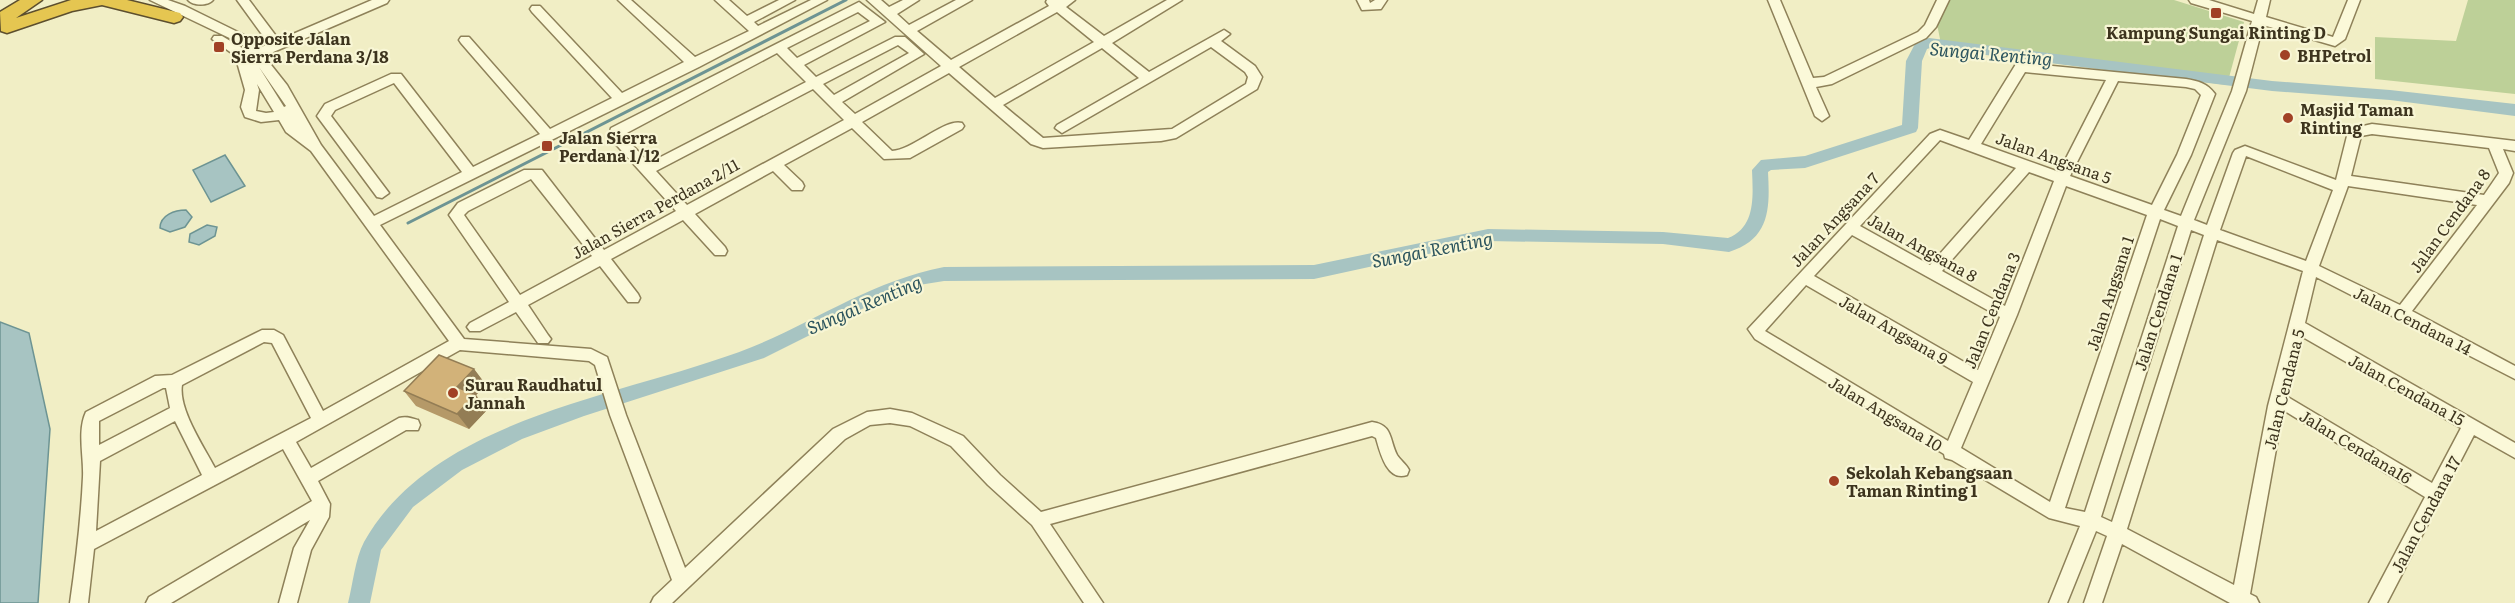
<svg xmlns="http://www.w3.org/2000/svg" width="2515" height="603" viewBox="0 0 2515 603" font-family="Literata,serif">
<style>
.green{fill:#bdd098}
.water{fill:#a7c4c2;stroke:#6d9493;stroke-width:1.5}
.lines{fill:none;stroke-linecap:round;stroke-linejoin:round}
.stream{stroke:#6d9493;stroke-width:3}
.river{fill:#a7c4c2;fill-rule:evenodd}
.minor-casing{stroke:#8e8159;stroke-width:3}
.highway-casing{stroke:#5c4e2e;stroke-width:3}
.minor{fill:#fbf9d9;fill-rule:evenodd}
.highway{fill:#e5c651;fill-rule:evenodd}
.wall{fill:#b59968}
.shaded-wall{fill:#937d55}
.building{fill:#d2b279;stroke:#937d55;stroke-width:1.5}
.poi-dot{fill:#a14125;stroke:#f8f6d5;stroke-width:2}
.labels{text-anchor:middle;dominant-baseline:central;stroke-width:4.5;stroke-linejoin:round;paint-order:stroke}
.poi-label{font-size:16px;font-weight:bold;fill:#3d341e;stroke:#f8f6d5;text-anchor:start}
.street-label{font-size:16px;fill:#3d341e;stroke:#f8f6d5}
.water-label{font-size:18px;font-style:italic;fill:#2d555e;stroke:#f8f6d5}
</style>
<rect width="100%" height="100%" fill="#f1eec5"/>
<!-- green -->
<path class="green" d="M1948,0H2174L2244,22L2227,85L1942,49L1937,24Z
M2468,0H2515V94L2375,79V37L2456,41Z"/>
<!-- water -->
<path class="water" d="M225,155L245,186L211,202L193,170Z
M186,210L192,217L185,227L170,232L160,228C160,215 175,210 186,210Z
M207,225L217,227L215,236L199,245L189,242L190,234Z
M0,322L29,333L50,429L38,603H0Z"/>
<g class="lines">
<!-- stream -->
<path class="stream" d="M408,223L846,0"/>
<!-- river -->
<path class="river" d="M1929,38L2272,81L2390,90L2515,104V116L2390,100L2272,91L1930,48L1927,49L1922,61L1918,128L1916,132L1805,168L1771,170L1768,172C1770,209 1770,239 1729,252L1663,244L1488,241L1314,279L944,281L919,285L878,301L764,358L584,416L522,439L462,470L413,507L381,550L370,603H348C353,584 355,559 364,542C435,415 629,396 752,347C818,320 872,281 944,267L1314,265L1488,229L1663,232L1728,238C1756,227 1753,196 1752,170L1761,160L1805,156L1902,125L1906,61L1916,42Z"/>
<!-- minor casing -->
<g class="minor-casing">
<path id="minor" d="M150,0H168L185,6L250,38L259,48L269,44L237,0H249L279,40L372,0H389L387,3L264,56L287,85L321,145L374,216L462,172L394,83L335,110L331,116L389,193L382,198L377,197L317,116L325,104L391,74H401L473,167L540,134L461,43L459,40L461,37H469L550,129L612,98L532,12L530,9L532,6H540L622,93L684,62L618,0H631L695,57L749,31L715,0H729L747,16L779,0H795L754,22L758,26L811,0H827L699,67L380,225L464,339L591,349L607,357L626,415L685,568L833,429L867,412L890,409L912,413L963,436L1000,475L1041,512L1372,422C1393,425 1389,439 1397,455C1400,460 1406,464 1409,470L1407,475C1387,482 1380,452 1376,438L1372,436L1050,524L1103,603H1084L1032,525L988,485L951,446L910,426L890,423L870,425L845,439L672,603H651L654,597L672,580L610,415L595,365L589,361L460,350L296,442L311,468L399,418C406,416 411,418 418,420L420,425L418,430H406L318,481L330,504L329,517L311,550L297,603H279L294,548L310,520L171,603H146L149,597L312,501L283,449L94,549L88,603H70C76,561 81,519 83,477C84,457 77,431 86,412L155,376L172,375L262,330H274L283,335L323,411L449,341L311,151L286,132L279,120L261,122L245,117L241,107L245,90L237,62L240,59L212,39L214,36H222L247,51L242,44ZM259,67L286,106L284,107ZM257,84L274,112L266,113L256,111L259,90ZM264,342L272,343L311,418L215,468C204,447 178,409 182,385ZM163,388H166L170,408L99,445V421ZM175,421L202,475L96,531L100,461Z
M188,0H213C208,6 193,6 188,0Z
M867,0H881L889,7L903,0H919L897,14L909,25L956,0H972L917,31L951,60L1049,6L1046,2L1047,0H1075L1066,7L1104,36L1167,0H1182L1112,43L1149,72L1224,30L1230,34L1221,41L1255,66L1262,77L1257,89L1176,138L1161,141L1043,148L1031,144L949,73L862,122L892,151C913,150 945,118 962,123L964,126L962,129L910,158L884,159L852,128L784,165L802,182L804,186L802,190H792L773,171L695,214L725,247L727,251L725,255H715L683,220L611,259L638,294L640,298L638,302H628L600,266L528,305L548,335L551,339L548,343H538L516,312L480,331H470L467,327L470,323L509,302L449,215L458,203L524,170H542L604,250L676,211L611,139L609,136L611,128L859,2L885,22L804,65L816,77L895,37H905L924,54L842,102L855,114L941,66ZM858,12L870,21L797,58L787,48ZM1057,12L1094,42L995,98L959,67ZM898,45L909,53L834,95L823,84ZM1211,47L1245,72L1248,77L1246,84L1172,129L1043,138L1003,105L1102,48L1139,78L1057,125L1055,128L1062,133ZM777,53L806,82L649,163L623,135ZM813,89L844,120L687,205L656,171ZM531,179L592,256L520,295L464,215L468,211Z
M1357,0H1369L1370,3L1375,0H1387L1381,9L1362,10Z
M1768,0H1780L1813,78L1824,77L1918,32L1925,25L1937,0H1949L1936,27L1926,38L1832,84L1816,87L1829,116L1822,121L1815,116Z
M2189,0H2209L2254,14L2258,0H2270L2266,17L2333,37L2348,0H2360L2345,39L2335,46L2263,25L2246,91L2194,220L2207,225L2233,153L2235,150L2245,146L2336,180L2348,132L2350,129L2372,124L2515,141V151L2503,149L2513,173L2509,183L2412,311L2515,366V379L2316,277L2305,323L2515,443V458L2474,435L2387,603H2369L2425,497L2283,410L2250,594L2256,597L2259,603H2230L2122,544L2102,603H2084L2107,536L2096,531L2067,603H2049L2080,526L2049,518L1952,460L1945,458L1944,454L1755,339L1748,329L1930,134L1940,130L1969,140L2016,64L2021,63L2186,79C2198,81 2207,83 2215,94L2191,155L2164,210L2181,216L2232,91L2252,21L2191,3ZM2025,72L2106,80L2059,172L1981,144ZM2118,81L2186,87L2195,89L2201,95L2177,155L2152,205L2070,176ZM2372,134L2489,148L2499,173L2484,195L2351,176L2361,136ZM1940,140L2016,168L1930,265L1860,226ZM2246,156L2333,190L2306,261L2220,230ZM2029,172L2054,181L2005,306L1942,271ZM2066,186L2147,215L2050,502L1961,448L2017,315ZM2348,186L2477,205L2400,305L2319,266ZM2160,219L2178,226L2085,512L2065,508ZM2191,230L2204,235L2112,522L2101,517ZM1852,235L2000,317L1978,370L1814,276ZM2217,240L2303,271L2268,406L2234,585L2127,529ZM1806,285L1973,382L1948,441L1765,331ZM2301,336L2461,428L2432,483L2286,396Z"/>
</g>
<!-- highway casing -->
<g class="highway-casing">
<path id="highway" d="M20,0H42L16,18L71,0H127L180,13L183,17L180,21L174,23L102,5L72,11L7,33L1,31L0,12Z"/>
</g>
<!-- minor -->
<use href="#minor" class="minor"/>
<!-- highway -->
<use href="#highway" class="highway"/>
</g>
<!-- wall -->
<path class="wall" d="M474,369L486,385L476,395L487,410L469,429L416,406L404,391Z"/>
<!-- shaded-wall -->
<path class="shaded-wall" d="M474,369L486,385L476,395L487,410L469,429L457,414V387Z"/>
<!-- building -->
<path class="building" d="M439,355L474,369L457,387L475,395L457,414L404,391Z"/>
<!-- markers -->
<g class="poi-dot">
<rect x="2210" y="7" width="12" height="12" rx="3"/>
<rect x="213" y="41" width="12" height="12" rx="3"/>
<circle cx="2285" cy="55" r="6"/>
<circle cx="2288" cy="118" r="6"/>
<rect x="541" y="140" width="12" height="12" rx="3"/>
<circle cx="453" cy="393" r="6"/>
<circle cx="1834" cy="481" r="6"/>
</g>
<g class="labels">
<!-- poi labels -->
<g class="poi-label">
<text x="2216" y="32" text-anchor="middle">Kampung Sungai Rinting D</text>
<text x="231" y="38">Opposite Jalan<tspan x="231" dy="18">Sierra Perdana 3/18</tspan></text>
<text x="2297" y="55">BHPetrol</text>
<text x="2300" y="109">Masjid Taman<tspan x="2300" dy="18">Rinting</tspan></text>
<text x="559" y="137">Jalan Sierra<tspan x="559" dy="18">Perdana 1/12</tspan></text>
<text x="465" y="384">Surau Raudhatul<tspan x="465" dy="18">Jannah</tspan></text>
<text x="1846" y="472">Sekolah Kebangsaan<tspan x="1846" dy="18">Taman Rinting 1</tspan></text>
</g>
<!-- street labels -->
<g class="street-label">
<text transform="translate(2054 157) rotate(20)">Jalan Angsana 5</text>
<text transform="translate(655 208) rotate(-29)">Jalan Sierra Perdana 2/11</text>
<text transform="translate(1834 219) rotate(-47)">Jalan Angsana 7</text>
<text transform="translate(2449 220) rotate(-54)">Jalan Cendana 8</text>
<text transform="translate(1923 247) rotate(29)">Jalan Angsana 8</text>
<text transform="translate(2109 293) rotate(-72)">Jalan Angsana 1</text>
<text transform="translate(1991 310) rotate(-68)">Jalan Cendana 3</text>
<text transform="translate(2157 312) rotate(-72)">Jalan Cendana 1</text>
<text transform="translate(2413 320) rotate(27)">Jalan Cendana 14</text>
<text transform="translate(1894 329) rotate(30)">Jalan Angsana 9</text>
<text transform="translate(2283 389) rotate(-76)">Jalan Cendana 5</text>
<text transform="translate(2407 389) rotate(29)">Jalan Cendana 15</text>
<text transform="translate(1886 413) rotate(31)">Jalan Angsana 10</text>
<text transform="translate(2356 446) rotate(31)">Jalan Cendana16</text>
<text transform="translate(2425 514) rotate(-62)">Jalan Cendana 17</text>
</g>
<!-- water labels -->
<g class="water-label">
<text transform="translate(1991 53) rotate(5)">Sungai Renting</text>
<text transform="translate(1432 249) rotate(-11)">Sungai Renting</text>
<text transform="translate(864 304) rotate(-23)">Sungai Renting</text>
</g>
</g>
</svg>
